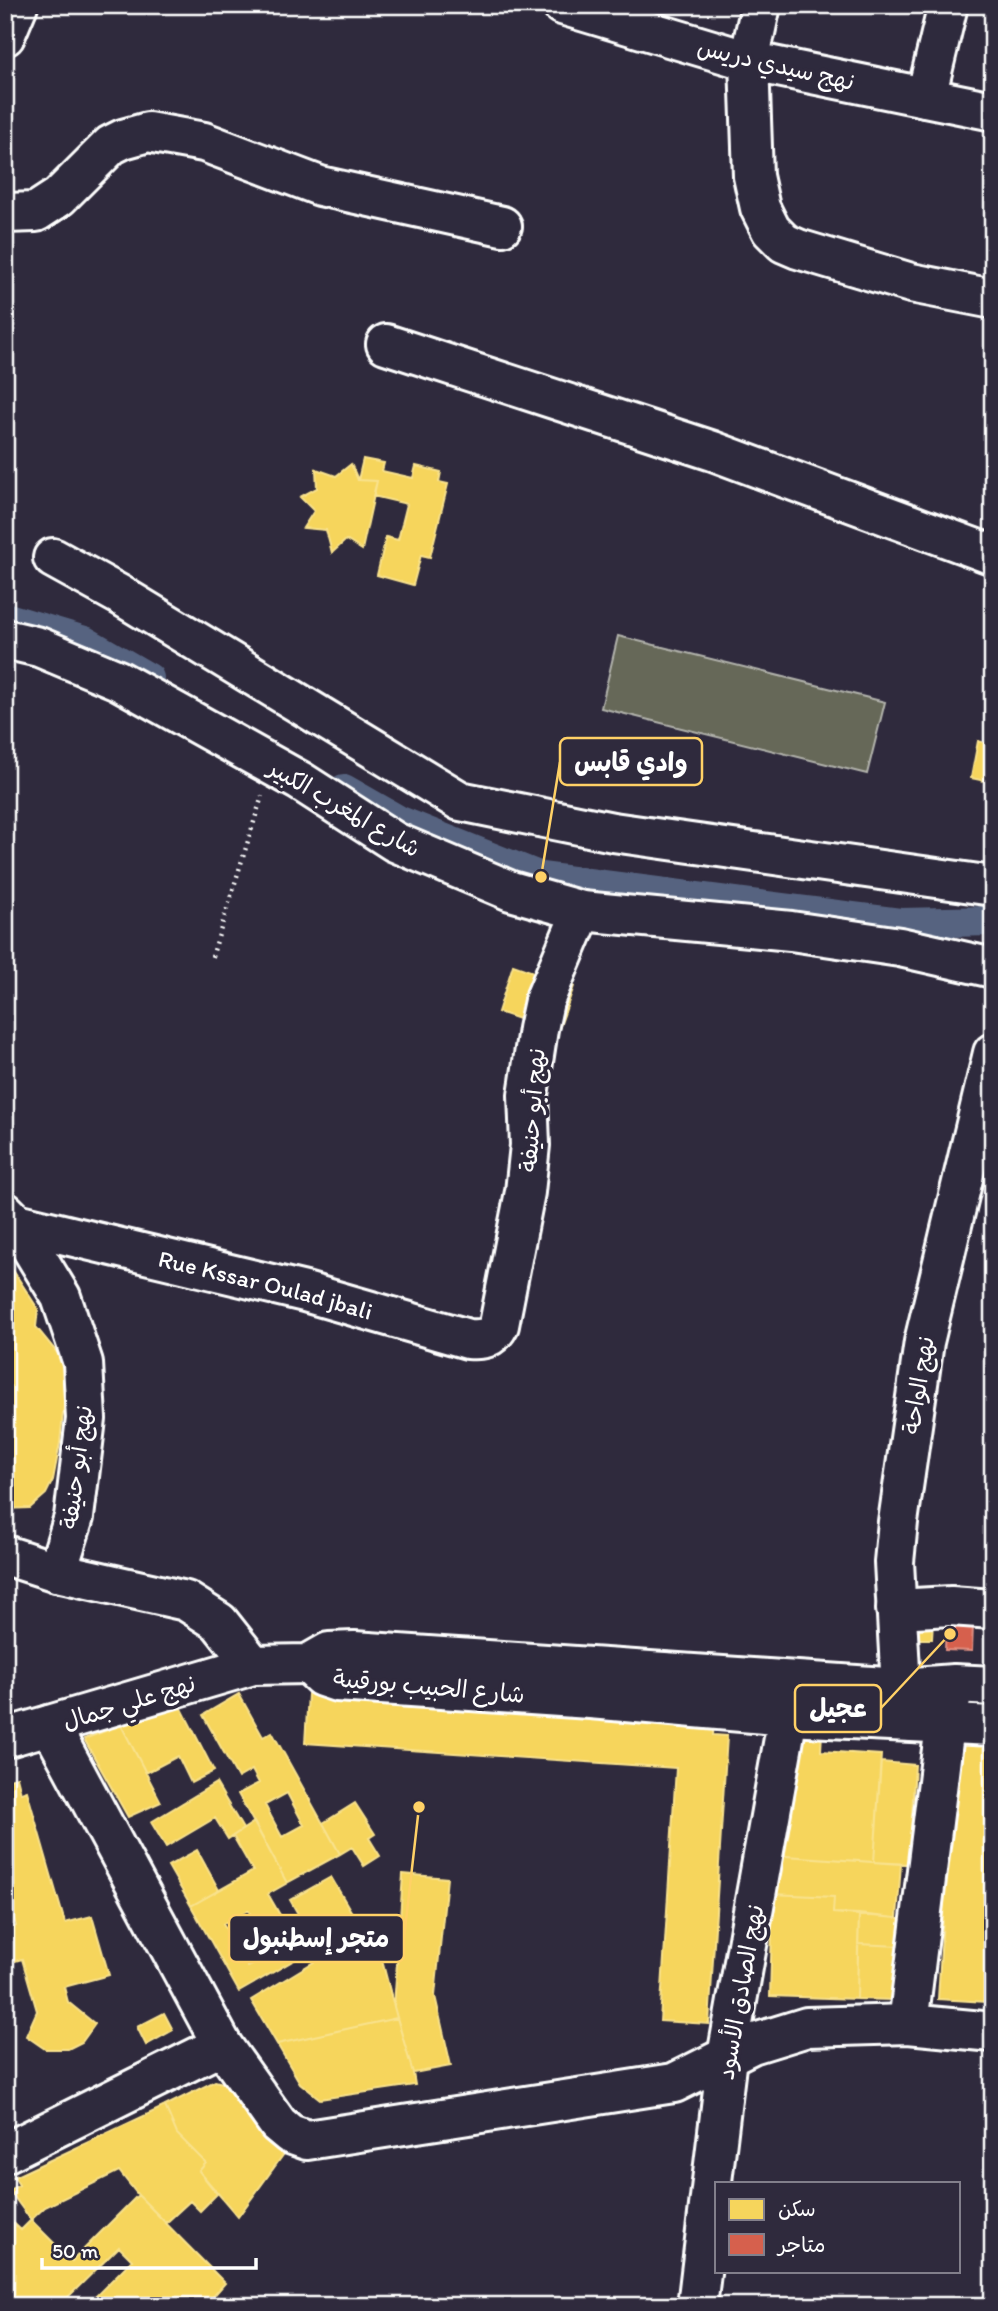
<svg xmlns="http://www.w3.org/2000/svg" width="998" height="2311" viewBox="0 0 998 2311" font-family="Itim,'Playpen Sans Arabic',sans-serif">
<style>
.green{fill:#666758;stroke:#b2b3ac;stroke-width:2}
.homes{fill:#f6d55c;stroke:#f9e28d;stroke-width:2;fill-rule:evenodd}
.shops{fill:#d6604d;stroke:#e29082;stroke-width:2}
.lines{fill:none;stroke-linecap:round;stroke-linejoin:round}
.canal{stroke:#576480;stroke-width:30}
.minor-casing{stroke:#fff;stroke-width:44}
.path{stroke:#fff;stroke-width:4.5;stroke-dasharray:2 5;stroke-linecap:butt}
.minor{stroke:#2f2a3d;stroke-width:38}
.labels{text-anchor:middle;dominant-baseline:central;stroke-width:7;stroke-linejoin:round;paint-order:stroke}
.street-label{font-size:24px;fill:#fff;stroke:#2f2a3d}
.leader{fill:none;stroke:#ffd166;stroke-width:2.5}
.callout-dot{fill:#ffd166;stroke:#2f2a3d;stroke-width:2.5}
.callout{fill:#2f2a3d;stroke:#ffd166;stroke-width:2.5}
.callout-label{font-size:26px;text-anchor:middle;font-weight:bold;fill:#fff}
</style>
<rect width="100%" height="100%" fill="#2f2a3d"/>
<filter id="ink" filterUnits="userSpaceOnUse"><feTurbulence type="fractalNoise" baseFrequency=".0143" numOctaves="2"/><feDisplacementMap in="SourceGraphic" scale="14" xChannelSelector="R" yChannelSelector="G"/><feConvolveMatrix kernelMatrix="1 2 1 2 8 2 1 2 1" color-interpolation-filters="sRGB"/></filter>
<g filter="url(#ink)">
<!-- green -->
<path class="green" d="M618,636L885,702L867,774L601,708Z"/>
<!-- homes -->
<path class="homes" d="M363,459L384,463L382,471L413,478L416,466L441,472L439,482L448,484L430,557L421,555L413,585L377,575L386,537L398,540L407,504L373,496L377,481L358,480Z
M351,464L358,480L377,481L362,550L346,540L332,553L326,530L303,528L314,511L300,497L317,488L316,469L336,476Z
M978,741L993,745V769L990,782L971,778Z
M513,965L574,986L558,1032L498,1012Z
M5,1258L38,1309L36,1327L68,1366L60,1443L53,1480L46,1494L30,1508L5,1509V1427L10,1397L5,1384Z
M916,1616L933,1622L932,1639H915Z
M239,1694L263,1737L272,1732L340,1854L287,1883L238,1794L259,1783L252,1770L238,1778L203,1715ZM287,1793L304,1825L282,1837L265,1805Z
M308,1694L714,1721L713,1735L727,1736L709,2024L660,2021L676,1768L305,1743Z
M176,1697L214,1771L191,1783L178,1756L146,1773L121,1725Z
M121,1725L161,1802L128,1817L84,1739Z
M777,1730L822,1733L821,1751L881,1755L874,1862L771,1855Z
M954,1739L993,1742V1904L986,2002L938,1999Z
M881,1762L915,1765L909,1864L874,1862Z
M17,1777L21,1793L27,1791L65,1923L92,1916L109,1975L64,1987L68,2002L95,2024L82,2042L68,2049H45L26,2036L37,2011L22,1959L5,1964V1929L16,1926L5,1889V1780Z
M216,1783L243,1829L228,1839L215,1818L166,1847L151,1822Z
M355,1803L375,1834L369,1838L380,1856L364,1866L352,1847L340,1854L323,1823Z
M254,1822L287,1883L268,1894L303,1955L239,1992L191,1906L253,1871L233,1836ZM248,1910L266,1942L254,1949L261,1961L248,1967L223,1924Z
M197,1850L219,1890L191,1906L168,1866Z
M771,1855L901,1864L897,1918L833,1913L834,1897L773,1894Z
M403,1874L447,1878L435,1996L451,2066L413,2073L394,2007Z
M331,1877L355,1918L314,1942L290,1900Z
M773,1894L834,1897L833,1913L859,1914L857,1999L770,1996Z
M859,1914L906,1919L899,1946L858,1944Z
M368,1929L378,1945L397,2018L277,2044L251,2000Z
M858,1944L899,1946L897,1975H894L893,2000L857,1999Z
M164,2013L173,2030L146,2045L137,2027Z
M5,2017H10L8,2060H5Z
M397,2018L413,2073L415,2085L320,2099L300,2083L277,2044Z
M215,2081L246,2089L286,2151L238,2217L199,2171L206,2163L177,2134L165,2106Z
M165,2106L177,2134L206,2163L199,2171L217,2194L200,2211L190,2201L166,2223L138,2195L119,2171L45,2207L31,2220L9,2190L19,2185L14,2177Z
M138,2195L225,2283L205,2306H86L132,2260L119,2247L59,2306H5V2215L21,2230L31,2220L72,2261Z"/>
<!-- shops -->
<path class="shops" d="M946,1623L973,1625L972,1651L945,1650Z"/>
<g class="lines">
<!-- canal -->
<path class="canal" d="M5,617L85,641L149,678
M344,789L400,821L541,877L900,923L993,921"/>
<!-- minor casing -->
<g class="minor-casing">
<g id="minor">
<path d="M562,5L749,61L993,111"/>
<path d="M761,5L749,61L753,176L760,208L771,230L784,243L798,249L911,283L993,299"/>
<path d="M5,36L18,5"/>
<path d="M926,97L948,5"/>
<path d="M5,213L36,212L59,197L111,145L123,139L148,132L204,142L320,186L502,226"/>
<path d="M386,344L713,451L993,555"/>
<path d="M53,558L120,595L460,801L613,832L993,886"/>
<path d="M5,639L39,647L118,680L300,781L395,842L511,891L582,911L791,931L900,947L993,968"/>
<path d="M5,1212L16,1223L61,1297L83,1363L86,1419L74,1517L57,1572"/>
<path id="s1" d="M16,1223L305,1292L468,1339C482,1340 492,1339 499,1325L525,1192L530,1145L528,1095L538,1029L544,1001L582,911"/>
<path d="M5,1555L57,1572L186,1601L219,1622L253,1665"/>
<path d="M896,1609L951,1606L993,1609"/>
<path d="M308,1664L322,1677L337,1682L590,1699L788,1716L993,1726"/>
<path d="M900,1712L901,1688L894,1562L898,1522L924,1342L993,1053"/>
<path d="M50,1725L222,2045L278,2124L290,2134L307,2140L674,2083L752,2044L807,2027L908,2024L993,2032"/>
<path d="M5,1738L253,1665L308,1664L329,1652L354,1651L901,1688L954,1684L993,1686"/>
<path d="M908,2024L945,1725L951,1700"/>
<path d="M5,2153L222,2045"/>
<path d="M697,2306L727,2057L788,1716L789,1692"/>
</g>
</g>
<!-- path -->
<path class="path" d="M212,957L262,796"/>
<!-- minor -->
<use href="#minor" class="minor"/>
</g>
</g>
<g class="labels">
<!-- street labels -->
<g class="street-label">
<text transform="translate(776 64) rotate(13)">نهج سيدي دريس</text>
<text transform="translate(345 808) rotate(30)">شارع المغرب الكبير</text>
<text transform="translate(532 1110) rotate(-86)">نهج أبو حنيفة</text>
<text stroke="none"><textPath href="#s1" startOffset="257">Rue Kssar Oulad jbali</textPath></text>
<text transform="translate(918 1385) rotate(-81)">نهج الواحة</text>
<text transform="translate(76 1467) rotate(-83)">نهج أبو حنيفة</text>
<text transform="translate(429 1686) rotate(5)">شارع الحبيب بورقيبة</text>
<text transform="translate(129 1702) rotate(-17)">نهج علي جمال</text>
<text transform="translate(740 1992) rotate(-80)">نهج الصادق الأسود</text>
</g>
</g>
<!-- callouts -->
<path class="leader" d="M541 877L560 762M950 1634L881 1708M419 1807L404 1938"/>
<g class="callout-dot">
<circle cx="541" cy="877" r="7"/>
<circle cx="950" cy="1634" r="7"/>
<circle cx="419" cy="1807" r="7"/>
</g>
<g class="callout">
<rect x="560" y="738" width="142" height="47" rx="7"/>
<rect x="795" y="1685" width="86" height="47" rx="7"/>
<rect x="229" y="1915" width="175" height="47" rx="7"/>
</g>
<g class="callout-label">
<text x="631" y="771">وادي قابس</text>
<text x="838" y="1717">عجيل</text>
<text x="316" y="1947">متجر إسطنبول</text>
</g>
<!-- margin -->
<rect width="998" height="2311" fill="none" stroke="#2f2a3d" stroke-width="28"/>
<rect x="14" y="14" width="970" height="2283" fill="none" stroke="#fff" stroke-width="2.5" filter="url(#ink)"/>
<!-- legend -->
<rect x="715" y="2182" width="245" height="91" fill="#2f2a3d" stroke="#827f8b" stroke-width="2"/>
<rect x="729" y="2199" width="35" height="21" fill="#f6d55c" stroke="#827f8b" stroke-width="2"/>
<text x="778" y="2216" font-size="21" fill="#ffffff">سكن</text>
<rect x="729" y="2234" width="35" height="21" fill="#d6604d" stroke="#827f8b" stroke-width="2"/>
<text x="778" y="2252" font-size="21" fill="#ffffff">متاجر</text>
<!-- scale -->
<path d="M42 2258v10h214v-10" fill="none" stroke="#ffffff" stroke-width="3.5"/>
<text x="52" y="2258" font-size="21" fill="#ffffff" stroke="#2f2a3d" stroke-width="5" paint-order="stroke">50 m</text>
</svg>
